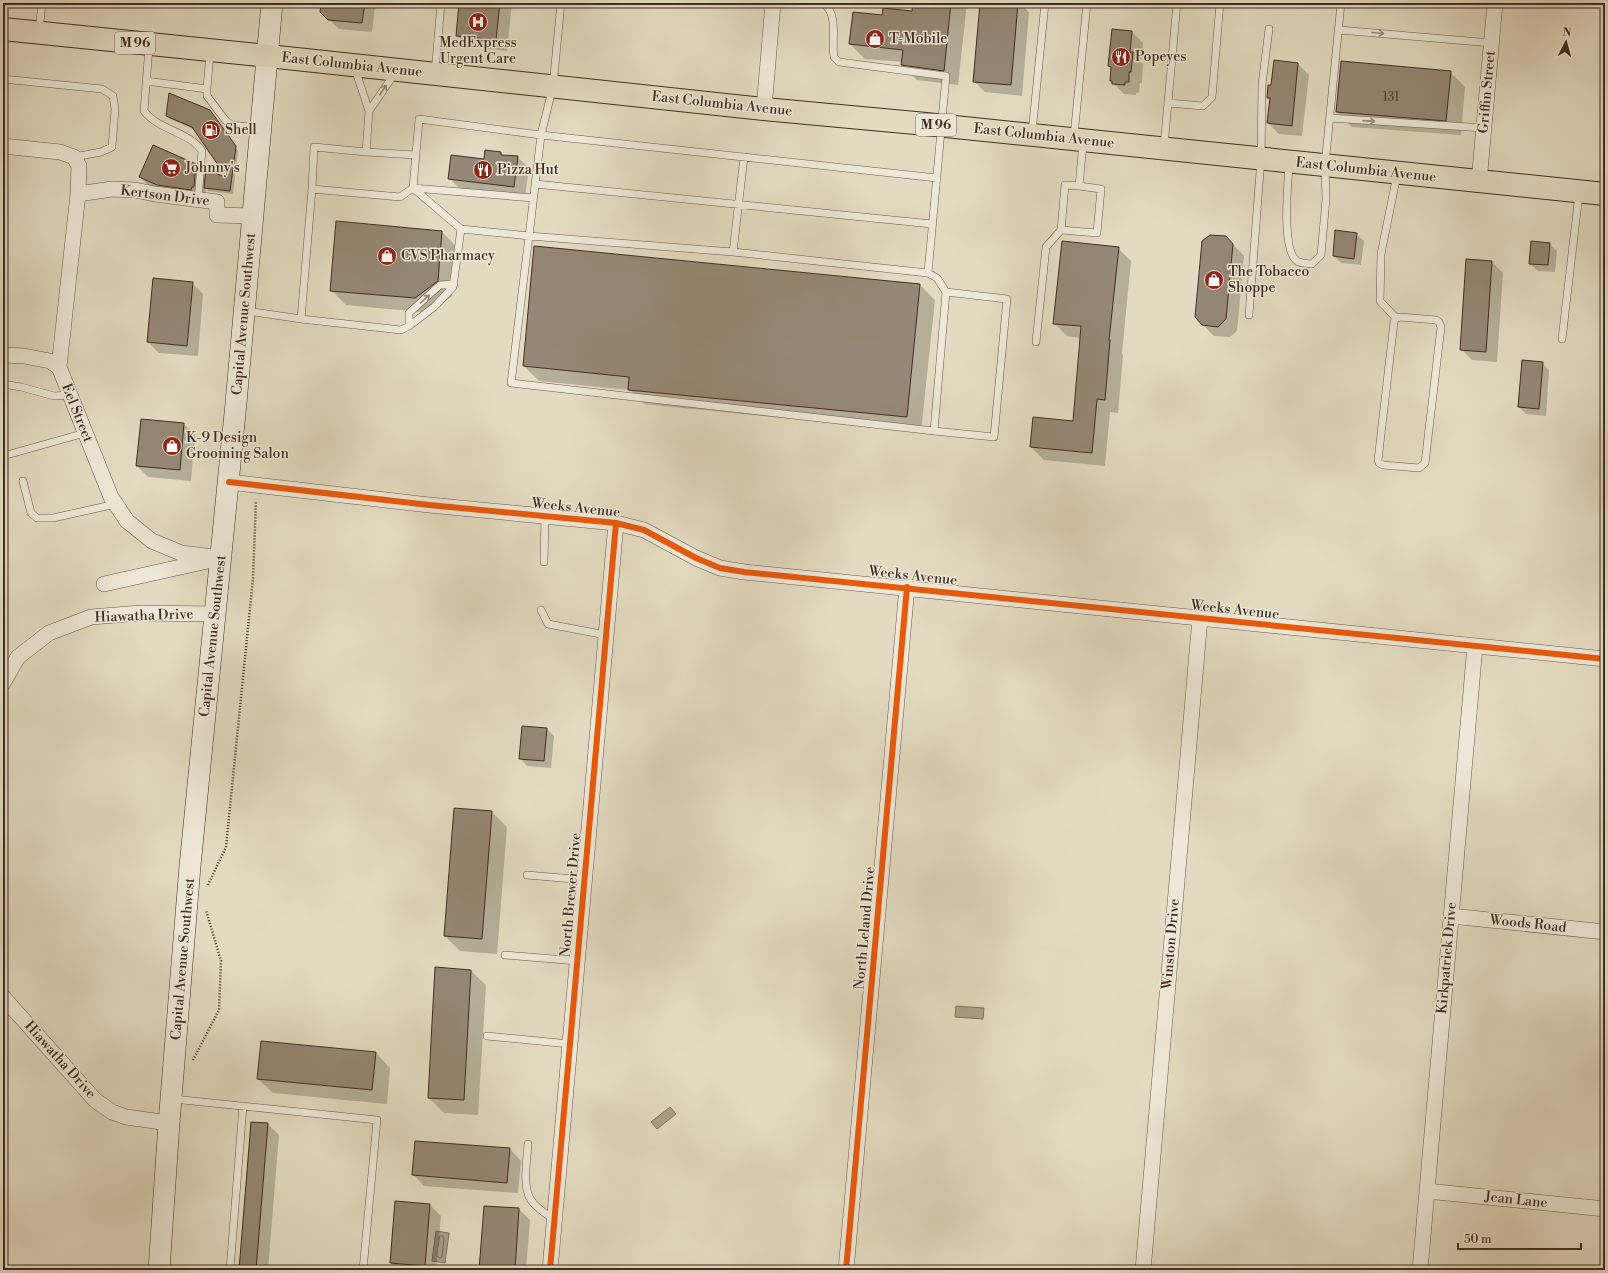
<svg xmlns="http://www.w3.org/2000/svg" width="1608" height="1273" viewBox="0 0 1608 1273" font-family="'Libre Bodoni',serif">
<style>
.water{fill:#aca08b;stroke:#817261}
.shadow{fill:#0003}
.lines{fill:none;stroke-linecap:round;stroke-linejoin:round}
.shore{stroke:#766657;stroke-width:1}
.building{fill:#958775;stroke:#412d23}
.service-casing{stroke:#6a584a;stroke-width:8}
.minor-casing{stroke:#6a584a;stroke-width:16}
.secondary-casing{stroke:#412d23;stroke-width:22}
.primary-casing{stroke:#412d23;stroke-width:24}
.path{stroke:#412d23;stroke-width:2.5;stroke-dasharray:1 2;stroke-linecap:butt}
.service{stroke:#ede8d7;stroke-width:7}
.minor{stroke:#ede8d7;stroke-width:15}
.secondary{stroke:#ede8d7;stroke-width:21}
.primary{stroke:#e3dbc1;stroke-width:22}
.cycleway-casing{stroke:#ede8d7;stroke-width:8}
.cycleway{stroke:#e8590c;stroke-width:6}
.oneway{stroke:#978a7d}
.labels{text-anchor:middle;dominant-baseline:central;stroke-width:3;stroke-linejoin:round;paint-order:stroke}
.number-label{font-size:12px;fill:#564438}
.shield{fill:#ede8d7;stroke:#756559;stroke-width:1}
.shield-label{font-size:13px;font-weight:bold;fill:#412d23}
.poi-label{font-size:14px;fill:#412d23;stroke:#ede8d7;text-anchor:start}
.street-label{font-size:14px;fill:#412d23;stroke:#ede8d7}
</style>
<rect width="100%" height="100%" fill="#e3dbc1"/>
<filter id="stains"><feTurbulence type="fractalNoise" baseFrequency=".005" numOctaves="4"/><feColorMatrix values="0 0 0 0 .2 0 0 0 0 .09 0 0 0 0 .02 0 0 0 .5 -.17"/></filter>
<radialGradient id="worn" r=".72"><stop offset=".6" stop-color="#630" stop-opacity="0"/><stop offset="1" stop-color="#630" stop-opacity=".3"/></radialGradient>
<!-- water -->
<path class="water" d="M956,1006L984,1008L983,1019L955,1017Z
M670,1107L676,1114L657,1129L651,1122Z
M436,1231L449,1233L445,1263L432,1261Z"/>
<!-- shadow -->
<path class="shadow" d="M322,3H397V8L375,6L372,32L339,29L321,12Z
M460,3H512L507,51L468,46L457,35Z
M914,3H967L958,85L917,80L902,65L903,62L865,59L850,44L883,16L913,12Z
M981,3H1020L1029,12L1022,96L985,92L974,81Z
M1132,32L1143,43L1141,61L1143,64L1142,83H1140L1139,93H1136V95L1124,94L1111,81L1112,68L1109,66Z
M1298,64L1309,75L1302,136L1279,134L1268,123L1270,100L1268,98L1272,86Z
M1450,72L1465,87L1461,135L1352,127L1337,112Z
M210,111L238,151L233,194L208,191L206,188L205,197L151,188L140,177L195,165L206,176L230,181L195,130L170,119L167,116Z
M501,153L504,156L517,157L529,168L525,197L460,189L449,178Z
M442,232L457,247L452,296L431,313L346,305L331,290Z
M1356,234L1364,241L1361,265L1341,263L1334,256Z
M1226,237L1244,256L1237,331L1230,337L1214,336L1203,325Z
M1549,244L1557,251L1555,272L1538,271L1530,264Z
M1118,248L1131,261L1122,353L1123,355L1118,413L1110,412L1105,466L1044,460L1031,447L1073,422L1081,338L1067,336L1054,323Z
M1467,260L1492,262L1503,273L1497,362L1472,360L1461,349Z
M192,283L203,294L198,356L159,353L148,342Z
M920,285L935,300L921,432L644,404L630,390L539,381L524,366Z
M1542,363L1549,370L1546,416L1526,414L1519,407Z
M184,424L195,435L191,481L148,477L137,466Z
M547,729L554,736L551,768L527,766L520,758Z
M492,812L507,827L497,954L460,951L445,936Z
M471,971L486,985L478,1115L444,1113L429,1098Z
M376,1053L390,1068L387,1104L273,1093L258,1079Z
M268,1124L279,1135L268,1270H241Z
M510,1149L521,1161L518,1193L424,1186L413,1174Z
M430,1205L441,1216L436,1270H398L391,1263Z
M485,1207L519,1209L530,1220L526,1270H480Z"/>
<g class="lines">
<!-- shore -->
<path class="shore" d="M440,1236H443L444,1238L442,1257L440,1258L437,1256Z"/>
</g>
<!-- building -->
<path class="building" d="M321,3H365L362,23L328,20L320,12Z
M459,3H500L496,40L456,36Z
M913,3H951L944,71L901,65L903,50L849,44L853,12L882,15L883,8L912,11Z
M980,3H1018L1011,85L973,82Z
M1112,29L1132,31L1130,52H1133L1131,72H1129V82H1125V85L1112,84V81H1110L1111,67L1108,66Z
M1274,60L1298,63L1292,126L1267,123L1270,98H1267L1268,85H1271Z
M1341,61L1451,71L1446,121L1336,112Z
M169,93L210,110L236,146L230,191L204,188L206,169L227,178L192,127L166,116Z
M153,145L196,164L194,187H192L191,190L157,185L139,177Z
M485,150L501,152V155L518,156L514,187L448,179L451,155L484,159Z
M336,221L442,231L438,281L415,298L330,291Z
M1335,230L1357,233L1354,259L1333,256Z
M1210,235L1226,236L1233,244L1226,319L1218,327L1202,325L1195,317L1202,241Z
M1062,241L1119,247L1109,340H1110L1105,400L1097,399L1092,453L1030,447L1033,417L1073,421L1081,326L1053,324Z
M1531,241L1550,243L1548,265L1529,264Z
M534,246L920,284L907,417L628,390L629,377L523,366Z
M1466,259L1492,261L1486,352L1460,350Z
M153,278L193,282L187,346L147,342Z
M1522,360L1543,362L1539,409L1518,407Z
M141,419L184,423L180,470L136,466Z
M522,726L547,728L544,761L519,759Z
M454,808L492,811L482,939L444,936Z
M435,967L471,970L464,1100L428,1098Z
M261,1041L376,1052L372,1090L257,1079Z
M251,1122L268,1123L256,1270H239Z
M415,1141L510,1148L507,1183L412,1175Z
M395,1201L430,1204L425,1266L390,1263Z
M484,1206L519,1208L515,1270H479Z"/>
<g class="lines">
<!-- service casing -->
<g class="service-casing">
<path id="service" d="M561,3L553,86L541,135L529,236L733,252L928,273L946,76L839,62L834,57C831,39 839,17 824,3
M1577,3L1590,4
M1339,30L1492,43
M39,31L42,3
M149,47L144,111C158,130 190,132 202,151L198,200
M355,69L369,111L366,152L314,147L312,189L400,197L413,188L533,198
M435,73L441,3
M3,79L102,89L113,96L115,109L112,147L101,152L74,157
M146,81L207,89V96L226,121L232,125L258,128
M207,89L210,53
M1168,103L1203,106L1212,97L1220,3
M369,111L395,73
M1330,118L1484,128
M1032,133L1045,3
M1074,136L1087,3
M1164,146L1177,3
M366,152L416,155
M1289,164C1288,183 1281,250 1297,261C1301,264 1307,263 1312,264L1321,255L1326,199L1325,165L1341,3
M535,184L932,224
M413,188L419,119L541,135L937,178
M461,229L529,236L511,383L934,431L946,292L937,278L928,273
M1061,230L1097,233L1101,189L1079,186
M733,252L744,157
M247,311L301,319L401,330L409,326L434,307L453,287L461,229L413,188
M1249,315L1261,159L1262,85L1269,29
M1396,318L1400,317L1436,320L1439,322L1441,327L1425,463L1419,468L1383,465L1379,463L1378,460L1394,322L1396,318L1380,301L1381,254L1397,175
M301,319L312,189
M409,326V313L440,285L454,284
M1562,339L1579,194
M1036,342L1046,247L1061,230L1065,185L1079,186L1083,143
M3,384L21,387L54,396L69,395
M934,431L994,437L1007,299L946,292
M3,456L85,433
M23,481L31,513L37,518H53L116,504
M544,562L545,516
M541,610L548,624L606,635
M527,875L585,880
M505,955L578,961
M487,1036L570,1044
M173,1099L377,1120L363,1270
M528,1144C527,1159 522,1187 531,1200C537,1209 546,1214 555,1220
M230,1270L243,1106"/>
</g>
<!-- minor casing -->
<g class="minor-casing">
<path id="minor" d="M764,109L773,3
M3,146L60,152L74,157L79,166L78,194L59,367L111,497L127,521L152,541L181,553L221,558
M1479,182L1495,3
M78,194L112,189L135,190L155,194L217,202V215L254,216
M3,355L24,356L50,361L59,367
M229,482L429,505L616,523L644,530L696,558L720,568L744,572L1605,659
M104,584L212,560
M3,683L18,657L49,633L91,617L141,613L215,614
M1451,916L1605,932
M3,997L95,1100L112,1112L126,1117L169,1123
M1427,1191L1605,1209
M550,1270L616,523
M846,1270L907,587
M1143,1270L1200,618
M1420,1270L1475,646"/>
</g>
<!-- secondary casing -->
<g class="secondary-casing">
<path id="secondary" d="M159,1270L169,1123L190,866L236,403L272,3"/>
</g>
<!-- primary casing -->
<g class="primary-casing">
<path id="primary" d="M3,29L268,56L764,109L926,124L1605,194"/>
</g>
<!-- path -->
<path class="path" d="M208,885L226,847L253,578L256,501
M193,1060L219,1010L221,961L206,910"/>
<!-- service -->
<use href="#service" class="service"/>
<!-- minor -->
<use href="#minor" class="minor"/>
<!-- secondary -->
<use href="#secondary" class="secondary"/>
<!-- primary -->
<use href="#primary" class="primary"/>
<!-- cycleway casing -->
<g class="cycleway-casing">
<path id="cycleway" d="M229,482L429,505L616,523L644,530L696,558L720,568L744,572L1605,659
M550,1270L616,523
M846,1270L907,587"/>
</g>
<!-- cycleway -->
<use href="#cycleway" class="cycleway"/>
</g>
<!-- one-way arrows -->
<defs><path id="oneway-shaft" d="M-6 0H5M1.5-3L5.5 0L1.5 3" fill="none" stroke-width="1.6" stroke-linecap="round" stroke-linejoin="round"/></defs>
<g class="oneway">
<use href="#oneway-shaft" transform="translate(1378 33) rotate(5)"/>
<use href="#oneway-shaft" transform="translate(383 90) rotate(-56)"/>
<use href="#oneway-shaft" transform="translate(1369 121) rotate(4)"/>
<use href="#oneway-shaft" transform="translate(425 299) rotate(-41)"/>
</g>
<!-- icons -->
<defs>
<g id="hospital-disc" transform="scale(1)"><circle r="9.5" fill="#8f2418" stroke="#ede8d7"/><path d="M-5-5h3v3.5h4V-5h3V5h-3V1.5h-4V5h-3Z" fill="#fff"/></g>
<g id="shop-disc" transform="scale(1)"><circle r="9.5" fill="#8f2418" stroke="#ede8d7"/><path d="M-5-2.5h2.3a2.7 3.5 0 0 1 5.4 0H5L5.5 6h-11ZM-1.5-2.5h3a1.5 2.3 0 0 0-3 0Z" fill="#fff"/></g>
<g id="restaurant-disc" transform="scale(1)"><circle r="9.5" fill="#8f2418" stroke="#ede8d7"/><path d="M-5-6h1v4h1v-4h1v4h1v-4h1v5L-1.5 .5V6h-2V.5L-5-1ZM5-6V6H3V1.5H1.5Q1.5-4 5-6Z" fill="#fff"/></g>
<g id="fuel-disc" transform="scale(1)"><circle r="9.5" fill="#8f2418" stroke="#ede8d7"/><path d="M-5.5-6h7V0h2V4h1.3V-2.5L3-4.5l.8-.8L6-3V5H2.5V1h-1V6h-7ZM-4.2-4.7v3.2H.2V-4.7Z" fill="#fff"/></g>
<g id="supermarket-disc" transform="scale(1)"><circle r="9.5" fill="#8f2418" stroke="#ede8d7"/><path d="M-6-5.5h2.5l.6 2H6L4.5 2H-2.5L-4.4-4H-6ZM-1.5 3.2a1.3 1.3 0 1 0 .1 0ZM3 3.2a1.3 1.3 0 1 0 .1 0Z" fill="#fff"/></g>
</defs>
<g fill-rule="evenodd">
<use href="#hospital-disc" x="478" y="22"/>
<use href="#shop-disc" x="875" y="39"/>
<use href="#restaurant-disc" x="1121" y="57"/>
<use href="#fuel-disc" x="211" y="130"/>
<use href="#supermarket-disc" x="171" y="168"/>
<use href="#restaurant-disc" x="483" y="170"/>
<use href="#shop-disc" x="387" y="256"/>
<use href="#shop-disc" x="1214" y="280"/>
<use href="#shop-disc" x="172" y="446"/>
</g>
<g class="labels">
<!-- number labels -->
<g class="number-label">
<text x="1391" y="97">131</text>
</g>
<!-- shield labels -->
<g class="shield">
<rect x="115" y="32" width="40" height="22" rx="3"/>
<rect x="916" y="114" width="40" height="22" rx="3"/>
</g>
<g class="shield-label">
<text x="135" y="43">M 96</text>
<text x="936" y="125">M 96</text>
</g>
<!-- poi labels -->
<g class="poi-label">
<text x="889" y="39">T-Mobile</text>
<text x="478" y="43" text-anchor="middle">MedExpress<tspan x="478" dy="16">Urgent Care</tspan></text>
<text x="1135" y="57">Popeyes</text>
<text x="225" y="130">Shell</text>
<text x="185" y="168">Johnny's</text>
<text x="497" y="170">Pizza Hut</text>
<text x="401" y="256">CVS Pharmacy</text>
<text x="1228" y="272">The Tobacco<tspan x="1228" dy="16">Shoppe</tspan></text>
<text x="186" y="438">K-9 Design<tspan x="186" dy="16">Grooming Salon</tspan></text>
</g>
<!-- street labels -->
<g class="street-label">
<text transform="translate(352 65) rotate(6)">East Columbia Avenue</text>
<text transform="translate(1487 92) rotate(-85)">Griffin Street</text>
<text transform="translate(722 104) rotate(6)">East Columbia Avenue</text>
<text transform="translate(1044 136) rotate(6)">East Columbia Avenue</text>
<text transform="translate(1366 170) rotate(6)">East Columbia Avenue</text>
<text transform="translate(165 196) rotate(7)">Kertson Drive</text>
<text transform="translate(244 314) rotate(-85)">Capital Avenue Southwest</text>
<text transform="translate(77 413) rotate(68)">Eel Street</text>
<text transform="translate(576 508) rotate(6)">Weeks Avenue</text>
<text transform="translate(913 576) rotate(6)">Weeks Avenue</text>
<text transform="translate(1235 610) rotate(6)">Weeks Avenue</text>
<text transform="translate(144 616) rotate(-2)">Hiawatha Drive</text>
<text transform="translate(213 636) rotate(-84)">Capital Avenue Southwest</text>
<text transform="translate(571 895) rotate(-85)">North Brewer Drive</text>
<text transform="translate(1528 924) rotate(6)">Woods Road</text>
<text transform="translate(865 928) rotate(-85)">North Leland Drive</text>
<text transform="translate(1171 944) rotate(-85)">Winston Drive</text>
<text transform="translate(1447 958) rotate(-85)">Kirkpatrick Drive</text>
<text transform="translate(183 959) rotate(-85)">Capital Avenue Southwest</text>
<text transform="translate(60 1060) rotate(48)">Hiawatha Drive</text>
<text transform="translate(1516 1200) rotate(6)">Jean Lane</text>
</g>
</g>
<!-- margin -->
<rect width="1608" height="1273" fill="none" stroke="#e3dbc1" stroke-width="16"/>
<rect x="4" y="4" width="1600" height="1265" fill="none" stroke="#412d23" stroke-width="2"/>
<rect x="8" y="8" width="1592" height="1257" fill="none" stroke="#412d23"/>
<!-- north arrow -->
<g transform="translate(1566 42) rotate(6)" stroke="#ede8d7" stroke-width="3" paint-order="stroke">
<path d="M0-3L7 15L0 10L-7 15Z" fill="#412d23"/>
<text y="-6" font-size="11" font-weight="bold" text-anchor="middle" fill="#412d23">N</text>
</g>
<!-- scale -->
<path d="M1458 1243v6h123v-6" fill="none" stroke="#412d23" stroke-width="2"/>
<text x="1464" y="1243" font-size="12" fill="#412d23" stroke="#ede8d7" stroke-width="3" paint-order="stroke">50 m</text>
<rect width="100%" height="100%" filter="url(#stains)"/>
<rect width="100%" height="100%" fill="url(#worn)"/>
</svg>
